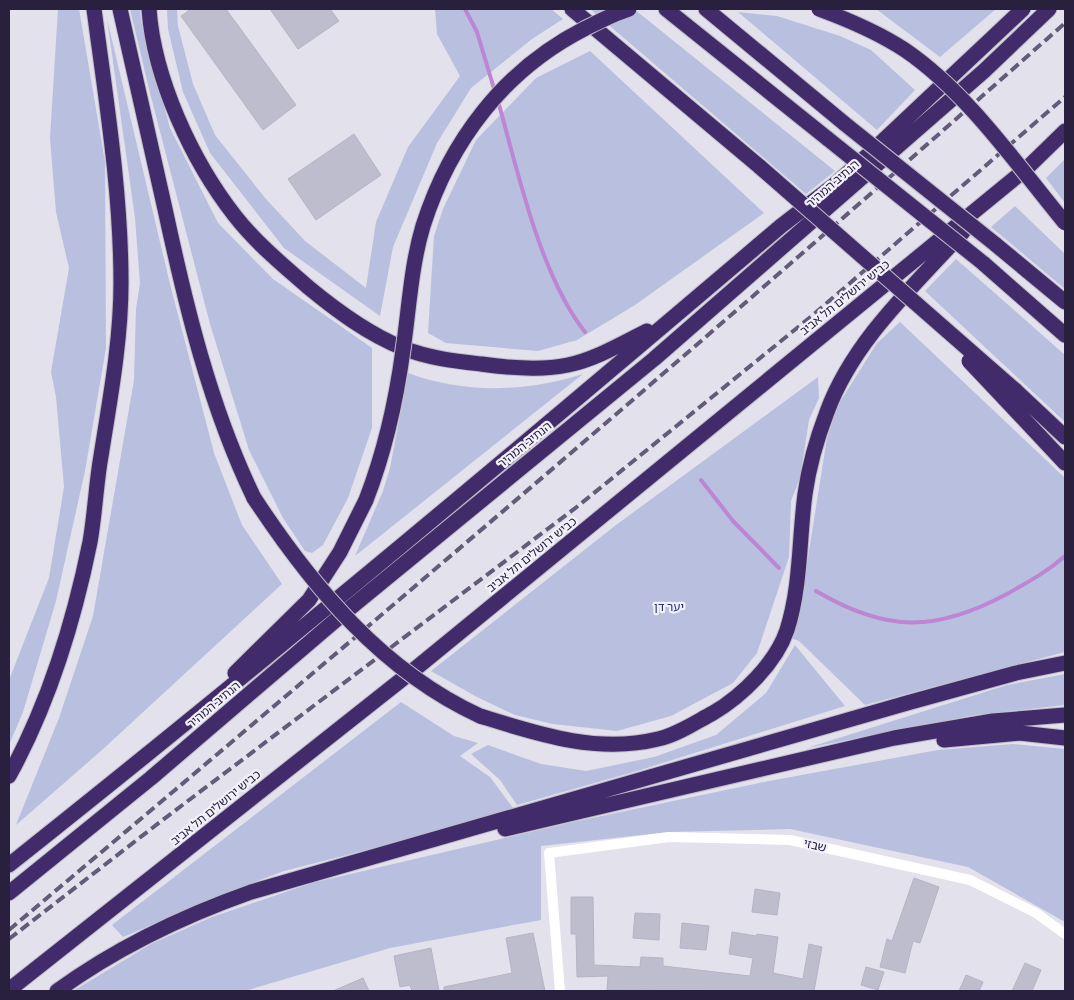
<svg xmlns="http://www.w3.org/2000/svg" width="1074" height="1000" viewBox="0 0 1074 1000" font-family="Signika,'Noto Sans Hebrew',sans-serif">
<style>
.green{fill:#b9bfde}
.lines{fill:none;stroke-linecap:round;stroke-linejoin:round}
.stream{stroke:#bd86d4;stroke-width:4}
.building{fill:#bebdcd;stroke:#b6b3c6}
.highway-casing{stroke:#bfbcc5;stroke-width:17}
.street{stroke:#fff;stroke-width:10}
.highway{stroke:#412b6b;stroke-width:15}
.rail{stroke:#635b79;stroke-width:4;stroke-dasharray:10 5;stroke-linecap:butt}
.highway-bridge-casing{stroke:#bfbcc5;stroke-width:17;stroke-linecap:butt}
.highway-bridge{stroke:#412b6b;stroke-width:15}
.labels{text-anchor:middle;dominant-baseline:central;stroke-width:4.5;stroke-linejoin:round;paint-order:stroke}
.street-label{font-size:12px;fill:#29203e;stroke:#f2f1f9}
.park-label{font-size:12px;fill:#292e76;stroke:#f2f1f9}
</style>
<rect width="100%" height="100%" fill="#e2e1ec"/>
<!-- green -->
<path class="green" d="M58,9H79L105,162L106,348L85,471L56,601L23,712L9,745V680L49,578L64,487L56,397L51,372L69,268L56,212L50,138Z
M130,9H140L141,21L170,128L218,223L273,279L372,348V428L348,498L323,545L312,553L305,551L283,518L249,450L210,324L150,93Z
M167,9H177L178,26L193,84L215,135L266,199L305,241L366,288L376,222L408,147L460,76L437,34L435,9H551L563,19L532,39L471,88L437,143L393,247L380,316L284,248L210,153L183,92L168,29Z
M590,9H634L835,171L806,194Z
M876,9H996L940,57Z
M738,12L777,16L840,36L871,50L915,90L877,130Z
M107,19L170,284L214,453L242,525L282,584L102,750L16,825L59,718L93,616L134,380L136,309L140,283L135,218Z
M590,51L764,213L635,305L577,340L538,351L446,343L428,333L434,236L443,209L476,140L536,78Z
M1065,159V203L1046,178Z
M1015,206L1065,254V289L991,227Z
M956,259L1065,355V422L925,291Z
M900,322L1065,478V652L865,705L799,641L791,638L801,601L827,438L838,405L877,343Z
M408,373C465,394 526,392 583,374L355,556L383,491L390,468Z
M818,377L819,398L809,420L800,478L791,501L789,557L757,653L733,683L671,716L617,731L553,724L515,715L475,696L431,671L616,525Z
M795,645L845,706L637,771L517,805L500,780L471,754L488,745L541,764L586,771L654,757L716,735L766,693Z
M1065,674V705L975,715L807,748L1007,685Z
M401,702L454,736L478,743L460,756L490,777L516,812L284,871L228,892L123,937L112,925Z
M1013,744L1065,749V922L968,867L790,829L669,832L541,846V920L390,948L245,991H73L151,944L212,917L312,883L573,822L769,781L938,750Z"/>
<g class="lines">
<!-- stream -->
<path class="stream" d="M465,9L477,32L495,92
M498,101C518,172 540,275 585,332
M701,480L733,521L779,568
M816,591C887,633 936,632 1007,594C1028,582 1047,572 1065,556"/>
</g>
<!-- building -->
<path class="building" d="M191,9H226L296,105L263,130L181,16Z
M270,9H330L339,21L298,49Z
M354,134L381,175L316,220L288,179Z
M914,878L939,887L920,943L913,941L905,973L880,967L887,939L892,941Z
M755,889L780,893L777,915L752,912Z
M571,897H593L594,965L640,967L641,957L663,958V966L750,976L753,958L729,954L732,932L756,936L757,934L778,937L773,973L803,979L809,944L822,947L814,991L607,990L608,976L577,977L576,934H571Z
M635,913L660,914L659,940L633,938Z
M682,923L709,926L706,950L680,948Z
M533,933L545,991H444V987L512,973L506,938Z
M431,948L439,991H412L410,985L400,987L394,956Z
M1025,963L1041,970L1032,991H1012Z
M866,967L884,972L878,990L861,985Z
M966,975L983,982L979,991H959Z
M363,978L369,991H333Z"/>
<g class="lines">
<!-- highway casing -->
<g class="highway-casing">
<path id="highway" d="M120,9C135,75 150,142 165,209C186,307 210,407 254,498
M149,9C154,79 192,161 235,216C256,243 283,265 308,287C337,311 368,334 403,348C428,358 455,361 481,364C509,368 540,371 568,365C596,359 621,344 647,331
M572,9L760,167
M666,9L828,139
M706,9L845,124
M995,244L1065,302
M983,263L1065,335
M1015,390L1065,437
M1004,398L1065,463
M235,673L309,600L340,552L366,500
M480,716C538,734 597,754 658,739C677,735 696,722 713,713C742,696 776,663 787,630C801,586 799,539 805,494C809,466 817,438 827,412C853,341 913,287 963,232
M944,740L1020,733L1065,738
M9,776C48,705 74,621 90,542C95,514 96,484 101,456C110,399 121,341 121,283C121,191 106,100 94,9
M505,829L894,738L993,721L1065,715
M9,865C271,657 527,442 781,226L833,186L870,153L1023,9
M9,893L151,778L344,613L654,359L984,71L1049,9
M9,990L415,669L1026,169L1065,131
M57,991C115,949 183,916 251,892L907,703L1016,673L1065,663"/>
</g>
<!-- street -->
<path class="street" d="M560,991L549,853L669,837L790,840L970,880L1036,913L1065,934"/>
<!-- highway -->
<use href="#highway" class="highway"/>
<!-- rail -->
<path class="rail" d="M9,930C364,631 718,330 1065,23
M9,939L160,822L578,506L813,315L1065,97"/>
<!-- highway-bridge casing -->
<g class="highway-bridge-casing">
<path id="highway-bridge" d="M819,9C849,20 879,33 905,50C968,93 1017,165 1065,223
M845,124L995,244
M828,139L983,263
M760,167L1015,390
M969,361L1004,398
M254,498C312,586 382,671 480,716
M366,500C385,451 396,402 403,350C409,309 411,266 423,226C450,141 504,70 584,29C598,22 613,14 629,9"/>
</g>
<!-- highway-bridge -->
<use href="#highway-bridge" class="highway-bridge"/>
</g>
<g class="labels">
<!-- street labels -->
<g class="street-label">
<text transform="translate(833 184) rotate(-41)">הנתיב המהיר</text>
<text transform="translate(845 298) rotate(-39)">כביש ירושלים תל אביב</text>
<text transform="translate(525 445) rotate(-39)">הנתיב המהיר</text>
<text transform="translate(532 555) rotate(-39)">כביש ירושלים תל אביב</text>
<text transform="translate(214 705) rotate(-40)">הנתיב המהיר</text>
<text transform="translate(216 808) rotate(-39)">כביש ירושלים תל אביב</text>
<text transform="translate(815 846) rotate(13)">שבזי</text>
</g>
<!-- park labels -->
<g class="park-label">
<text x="669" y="607">יער דן</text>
</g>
</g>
<!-- border -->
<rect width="1074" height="1000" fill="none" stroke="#29203e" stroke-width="20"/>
</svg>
